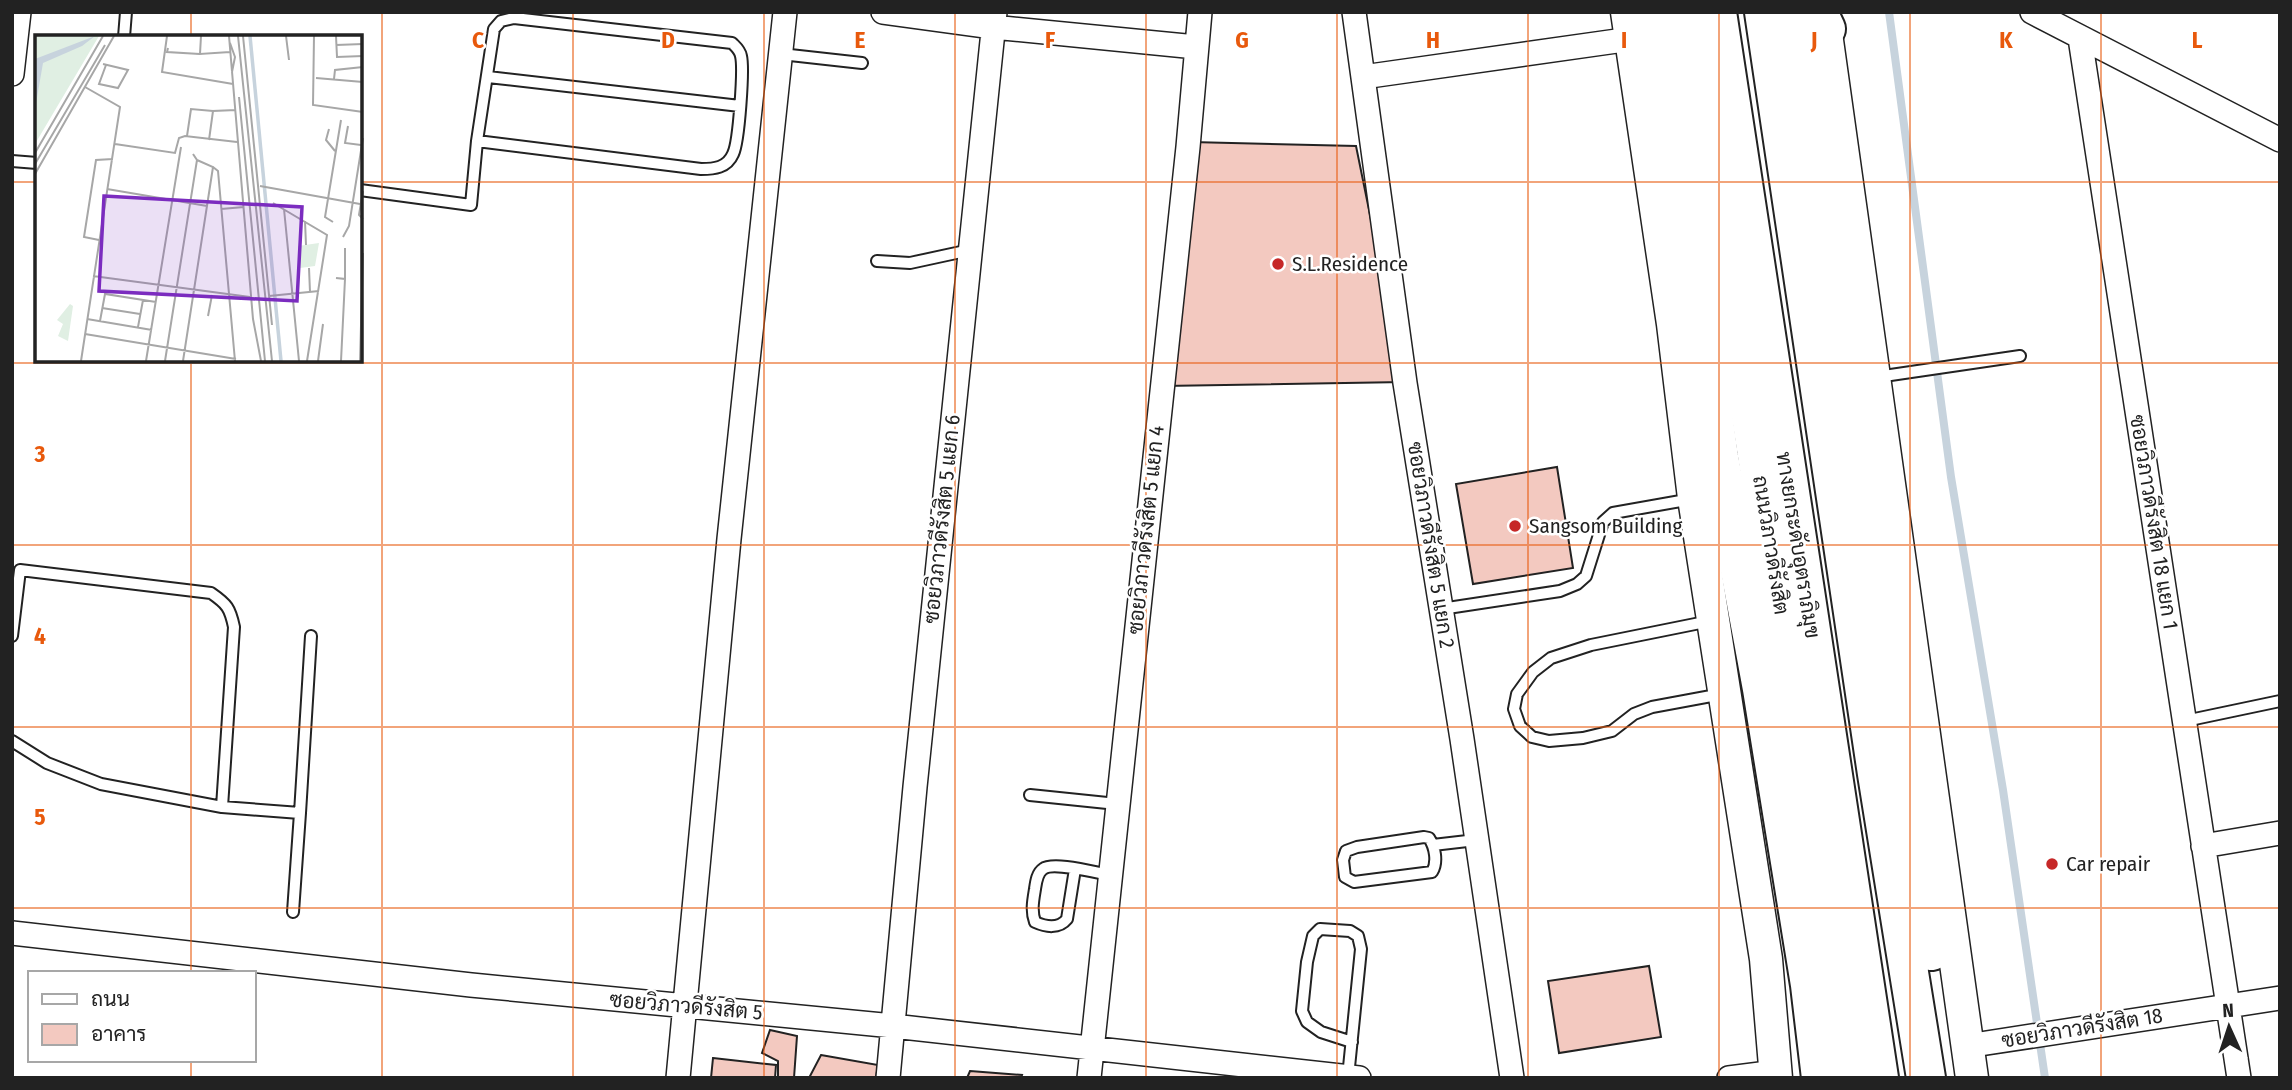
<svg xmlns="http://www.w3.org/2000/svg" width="2292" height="1090" viewBox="0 0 2292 1090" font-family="'Fira Sans Condensed',Sarabun,sans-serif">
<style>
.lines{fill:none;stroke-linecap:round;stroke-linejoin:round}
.stream{stroke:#c7d3dd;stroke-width:8}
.building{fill:#f3c9c0;stroke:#222;stroke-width:2}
.service-casing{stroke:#222;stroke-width:14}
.minor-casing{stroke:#222;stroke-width:26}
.secondary-casing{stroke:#222;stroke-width:35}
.trunk-casing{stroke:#222;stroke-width:42}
.motorway-casing{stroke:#222;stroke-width:42}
.service{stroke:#fff;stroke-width:10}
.minor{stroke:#fff;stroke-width:23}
.secondary{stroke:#fff;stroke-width:32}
.trunk{stroke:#fff;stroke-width:38}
.motorway{stroke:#fff;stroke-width:38}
.grid{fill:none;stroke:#e8590c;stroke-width:2;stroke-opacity:0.55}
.poi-dot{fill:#c62828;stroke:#fff;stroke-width:2.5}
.labels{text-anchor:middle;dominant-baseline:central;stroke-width:5;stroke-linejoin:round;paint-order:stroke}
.poi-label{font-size:21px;fill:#222;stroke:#fff;text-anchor:start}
.street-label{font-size:21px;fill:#222;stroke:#fff}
.inset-river{fill:none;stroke:#c7d3dd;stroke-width:3.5}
.inset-road{fill:none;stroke:#a7a7a7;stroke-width:2}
.view{fill:#7b2cbf;fill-opacity:0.15;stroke:#7b2cbf;stroke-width:3.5}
.inset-edge{fill:none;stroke:#222;stroke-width:3.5}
.grid-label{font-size:23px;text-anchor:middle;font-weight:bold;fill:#e8590c;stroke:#fff;stroke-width:5;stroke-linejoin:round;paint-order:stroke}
</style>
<rect width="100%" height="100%" fill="#fff"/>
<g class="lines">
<!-- stream -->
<path class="stream" d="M1889,12L1951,477L2003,790L2045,1078"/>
</g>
<!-- building -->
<path class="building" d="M1191,142L1356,146L1404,382L1163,386Z
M1557,467L1573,568L1473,584L1456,484Z
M1649,966L1661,1037L1559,1053L1548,981Z
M770,1030L797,1036L794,1078H778V1061L762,1053Z
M821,1055L878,1065L876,1078H809Z
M713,1058L776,1065L775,1078H711Z
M970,1071L1022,1075L1021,1078H967Z"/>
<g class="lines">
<!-- service casing -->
<g class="service-casing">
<path id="service" d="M124,37L126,12
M781,54L862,63
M488,77L740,106
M12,161L37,163
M360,190L471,205L477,141L494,29L501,21L514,18L732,43C736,47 740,50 741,56C744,69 739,142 733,154C727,168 714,169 701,169L477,141
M877,261L910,263L970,250
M1877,377L2020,356
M1441,609L1560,591L1577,584L1586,576L1603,522L1613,513L1692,499
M1710,621L1591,645L1551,658L1533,672L1517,694L1514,709L1520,726L1532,737L1549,741L1583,738L1612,731L1634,714L1652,707L1722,694
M12,636L20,570L211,593C227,604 230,608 234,627L222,807
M2185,721L2280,701
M12,741L47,763L101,784L222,807L300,813L311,636
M1030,795L1117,804
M1424,837L1429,838C1435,847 1438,862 1432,872L1354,882L1345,877L1343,860L1346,851L1357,847Z
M1433,845L1476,840
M1075,869L1067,919C1059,929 1046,927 1035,922C1031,911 1033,901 1035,889C1036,882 1037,873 1043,869C1053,861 1097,873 1110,875
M293,912L300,813
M1348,1077L1361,949L1358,936L1350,931L1320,929L1313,936L1307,962L1302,1011L1307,1022L1321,1032L1352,1042"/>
</g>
<!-- minor casing -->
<g class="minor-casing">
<path id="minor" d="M883,12L993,27L1196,47
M1354,12L1405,383L1462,739L1512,1078
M2032,12L2280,140
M2080,38L2239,1078
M12,74L19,12
M1363,77L1631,39
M2203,846L2280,833
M12,933L471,985L893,1026L1359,1078
M1967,1046L2280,998
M678,1078L729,539L785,12
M888,1078L915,787L995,12
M1089,1078L1188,147L1200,12
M1729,1078L1776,1072"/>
</g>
<!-- secondary casing -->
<g class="secondary-casing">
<path id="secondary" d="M1627,12L1673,324L1694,498L1766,959L1776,1078
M1823,12L1972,1078"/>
</g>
<!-- trunk casing -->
<g class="trunk-casing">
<path id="trunk" d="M1688,12L1854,1078
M1818,12L1826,29"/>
</g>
<!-- motorway casing -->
<g class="motorway-casing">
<path id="motorway" d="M1658,12L1719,457L1762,689L1810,985L1821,1078
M1717,12L1879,1078
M1764,12L1877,774L1926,1078
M1799,12L1932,951"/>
</g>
<!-- service -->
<use href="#service" class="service"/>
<!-- minor -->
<use href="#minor" class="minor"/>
<!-- secondary -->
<use href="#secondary" class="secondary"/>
<!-- trunk -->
<use href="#trunk" class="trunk"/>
<!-- motorway -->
<use href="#motorway" class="motorway"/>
</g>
<!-- grid -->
<path class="grid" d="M191,12V37M382,12V1078M573,12V1078M764,12V1078M955,12V1078M1146,12V1078M1337,12V1078M1528,12V1078M1719,12V1078M1910,12V1078M2101,12V1078M12,182H37M360,182H2280M191,360V973M12,363H2280M12,545H2280M12,727H2280M12,908H2280M191,1060V1078"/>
<!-- markers -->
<g class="poi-dot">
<circle cx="1278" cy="264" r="7"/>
<circle cx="1515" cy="526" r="7"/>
<circle cx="2052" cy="864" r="7"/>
</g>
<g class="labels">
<!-- poi labels -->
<g class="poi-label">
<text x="1292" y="264">S.L.Residence</text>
<text x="1529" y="526">Sangsom Building</text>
<text x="2066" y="864">Car repair</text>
</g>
<!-- street labels -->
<g class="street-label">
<text transform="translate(942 519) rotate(-84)">ซอยวิภาวดีรังสิต 5 แยก 6</text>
<text transform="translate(2154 522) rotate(81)">ซอยวิภาวดีรังสิต 18 แยก 1</text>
<text transform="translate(1146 530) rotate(-84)">ซอยวิภาวดีรังสิต 5 แยก 4</text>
<text transform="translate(1431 545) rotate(81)">ซอยวิภาวดีรังสิต 5 แยก 2</text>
<text transform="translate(1771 545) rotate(81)">ถนนวิภาวดีรังสิต</text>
<text transform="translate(1798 545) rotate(81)">ทางยกระดับอุตราภิมุข</text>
<text transform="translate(686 1006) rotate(5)">ซอยวิภาวดีรังสิต 5</text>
<text transform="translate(2082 1028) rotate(-9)">ซอยวิภาวดีรังสิต 18</text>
</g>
</g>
<!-- overview -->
<g transform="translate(35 35)">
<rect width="327" height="327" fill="#fff"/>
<path d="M35,269L38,271L33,306L23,301L28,289L22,285Z" fill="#e0efe3"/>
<path d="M0,1H64L0,109ZM284,208L280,231L265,233L263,211Z" fill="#e0efe3"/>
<path d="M60,1L47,11L8,28L0,74V24Z" fill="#c7d3dd"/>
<path class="inset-river" d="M215,1L246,326"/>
<path class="inset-road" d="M132,1L127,37L198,49M166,1L165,19L195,17M194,1L218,284L226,326M203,1L237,326M208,1L237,290M251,1L254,25M279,1L278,70L328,77M301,1L302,22L328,21M195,8L200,22L197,37M301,10L328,9M133,13L132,17L165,19M68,29L93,35L83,53L64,49L71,30M281,43L328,47M299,44L300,35L328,32M204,62L230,326M313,91L310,108L326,110M294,94L291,105L300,116M152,101L156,74L178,76M174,105L178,76L201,75M80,109L140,118L144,103L150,101L202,107M0,118L68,1M0,129L70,10M178,132L183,136L200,326M0,139L79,1M225,151L325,169M72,154L172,171M328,156L324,180L328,184M238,168L292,200L272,326M186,174L209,172M249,174L264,326M270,186L271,210M298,187L290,182L306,85M308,202L314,191L328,103M64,205L49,202L61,125L78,124M274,233L275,257M58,241L215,262M301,243L310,244L306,326M310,244V213M234,261L284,256M67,273L105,279M173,281L177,260M52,284L117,295M65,286L70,259L121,267M103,292L108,265M50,299L201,324M46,326L85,72L50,52M111,326L146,112M130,326L162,125L158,119M148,326L178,132L162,125M283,326L288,289M325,326L328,218"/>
<path class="view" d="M69,161L267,172L262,266L64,256Z"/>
<rect width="327" height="327" class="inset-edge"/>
</g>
<g class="grid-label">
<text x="478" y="48">C</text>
<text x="668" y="48">D</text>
<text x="860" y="48">E</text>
<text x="1050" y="48">F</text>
<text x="1242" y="48">G</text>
<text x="1433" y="48">H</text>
<text x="1624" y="48">I</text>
<text x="1814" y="48">J</text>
<text x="2006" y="48">K</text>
<text x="2197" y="48">L</text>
<text x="40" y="462">3</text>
<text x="40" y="644">4</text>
<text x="40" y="825">5</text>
</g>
<!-- border -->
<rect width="2292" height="1090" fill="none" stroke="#222222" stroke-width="28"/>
<!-- legend -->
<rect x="28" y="971" width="228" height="91" fill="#ffffff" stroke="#a7a7a7" stroke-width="2"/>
<rect x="42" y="994" width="35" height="10" fill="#ffffff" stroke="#a7a7a7" stroke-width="2"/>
<text x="91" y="1006" font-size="21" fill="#222222">ถนน</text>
<rect x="42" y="1024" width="35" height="21" fill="#f3c9c0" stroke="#a7a7a7" stroke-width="2"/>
<text x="91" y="1041" font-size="21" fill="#222222">อาคาร</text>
<!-- north arrow -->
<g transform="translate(2229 1027) rotate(357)" stroke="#ffffff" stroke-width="5" paint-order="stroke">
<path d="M0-5L12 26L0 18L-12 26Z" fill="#222222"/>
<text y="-10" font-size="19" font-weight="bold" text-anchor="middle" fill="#222222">N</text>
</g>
</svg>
